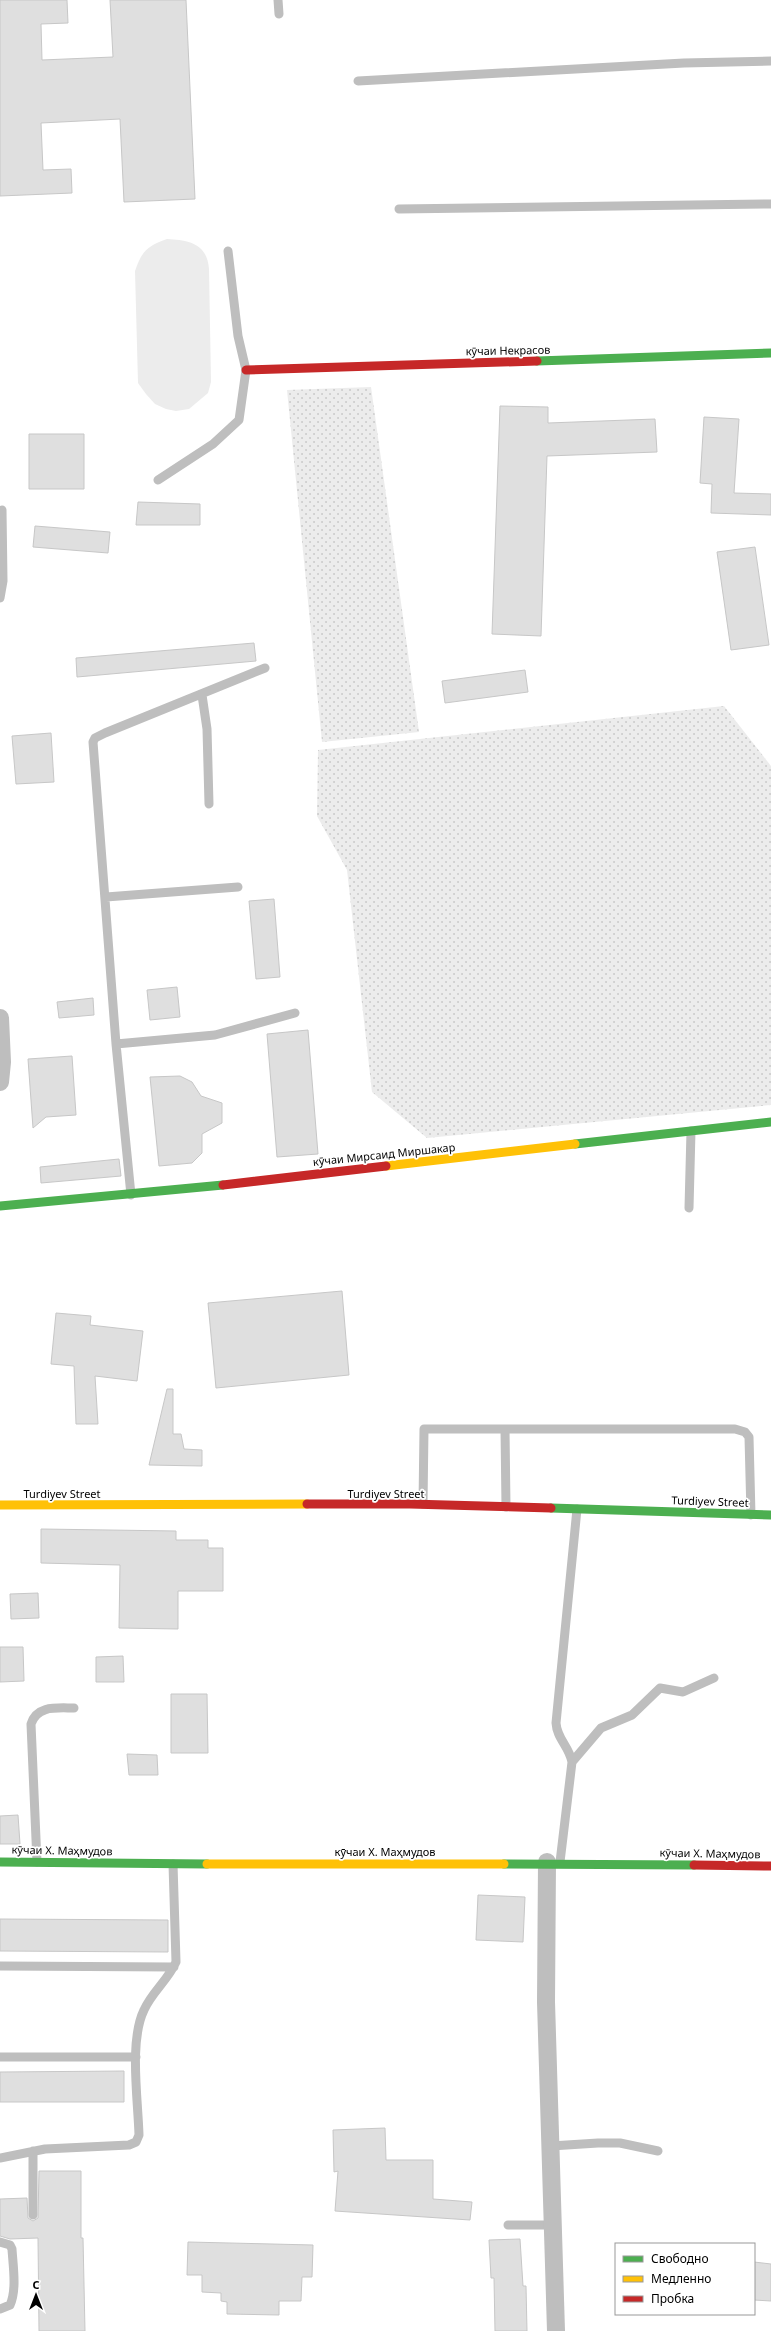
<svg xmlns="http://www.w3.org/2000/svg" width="771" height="2331" viewBox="0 0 771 2331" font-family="'Noto Sans',sans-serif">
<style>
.grass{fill:url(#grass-dots)}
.pitch{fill:#ececec}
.building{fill:#dfdfdf;stroke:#c7c7c7}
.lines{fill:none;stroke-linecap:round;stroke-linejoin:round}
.lane{stroke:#bebebe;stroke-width:9}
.street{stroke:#bebebe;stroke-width:18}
.fast{stroke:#4caf50;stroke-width:9}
.slow{stroke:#ffc107;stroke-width:9}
.jam{stroke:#c62828;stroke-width:9}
.labels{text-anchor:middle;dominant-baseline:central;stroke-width:3.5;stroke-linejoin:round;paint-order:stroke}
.street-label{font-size:11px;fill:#000;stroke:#fff}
</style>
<defs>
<pattern id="grass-dots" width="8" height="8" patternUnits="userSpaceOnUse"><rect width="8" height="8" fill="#ececec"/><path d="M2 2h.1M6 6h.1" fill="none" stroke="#c9c9c9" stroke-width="1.8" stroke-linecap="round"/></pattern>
</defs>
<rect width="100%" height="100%" fill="#fff"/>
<!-- grass -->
<path class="grass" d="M371,387L419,732L322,742L287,390Z
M724,706L771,766V1105L427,1138L372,1092L347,870L317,816L318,750Z"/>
<!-- pitch -->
<path class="pitch" d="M167,239C188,240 207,243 209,269L211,382L208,393L189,409L176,411L166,409L155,404L146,394L138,383L135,271C142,251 147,246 167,239Z"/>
<!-- building -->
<path class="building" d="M0,0H67L68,23L41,24L42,60L113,57L110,0H186L195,199L124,202L120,119L41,123L43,170L71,169L72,193L0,196Z
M500,406L548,407V423L655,419L657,452L547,456L541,636L492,634Z
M704,417L739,419L734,493L771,494V515L711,513L712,484L700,483Z
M29,434H84V489H29Z
M138,502L200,504V525H136Z
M35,526L110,532L108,553L33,547Z
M755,547L769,645L731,650L717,552Z
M254,643L256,661L77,677L76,658Z
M525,670L528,692L445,703L442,681Z
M51,733L54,782L16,784L12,736Z
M274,899L280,977L256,979L249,901Z
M177,987L180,1017L150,1020L147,990Z
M93,998L94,1015L59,1018L57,1002Z
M308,1030L318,1154L277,1157L267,1034Z
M72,1056L76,1115L46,1117L33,1128L28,1059Z
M180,1076L192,1082L201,1096L222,1103V1123L202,1134V1153L192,1163L159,1166L150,1077Z
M119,1159L121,1176L41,1183L40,1167Z
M342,1291L349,1375L216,1388L208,1303Z
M56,1313L91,1316L90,1325L143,1331L137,1381L95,1376L98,1424H76L74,1366L51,1364Z
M167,1389H173V1434H181L184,1449L202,1450V1466L149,1465Z
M41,1529L176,1531V1540H208V1548H223V1591H178V1629L119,1628L120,1565L41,1563Z
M38,1593L39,1618L11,1619L10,1594Z
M0,1647H23L24,1681L0,1682Z
M123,1656L124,1682H96V1657Z
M171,1694H207L208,1753H171Z
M127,1754L157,1755L158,1775H129Z
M18,1815L20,1844H0V1816Z
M478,1895L525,1897L523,1942L476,1940Z
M0,1919L168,1920V1952L0,1951Z
M124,2071V2102H0V2072Z
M385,2128L386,2160H433V2199L472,2202L470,2220L335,2211L338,2171L334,2172L333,2130Z
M39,2171H81V2238H83L85,2331H39L38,2238L10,2239L0,2236V2199L27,2198L28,2218L33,2221L38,2218Z
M520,2239L523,2286H526L527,2331H495L494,2278H491L489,2240Z
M188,2242L313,2245L312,2277H302L301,2301H279V2315L227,2314V2302L221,2301V2293L202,2292V2275H187Z
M754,2262L771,2264V2301L754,2300Z"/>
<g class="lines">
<!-- lane -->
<path class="lane" d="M278,0L279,14
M358,81L684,63L771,61
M399,209L771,204
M158,480L213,444L239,420L246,370L238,336L228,251
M0,598L3,581L2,510
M202,695L207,729L209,804
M106,897L238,887
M116,1044L215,1035L295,1013
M131,1195L116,1044L93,742L95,738L105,733L265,668
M689,1208L691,1131
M505,1429L506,1507
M423,1504L424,1429H735L745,1432L749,1437L751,1515
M572,1762L601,1728L632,1715L660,1688L683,1692L714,1678
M37,1862L31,1724C37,1705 57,1708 74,1708
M560,1862L572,1762C569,1746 557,1739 556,1723L577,1509
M0,1966L174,1967
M0,2057H136
M551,2146L598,2143H620L658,2151
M33,2151V2215
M0,2158L45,2149L129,2145L136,2142L139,2135C138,2099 129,2041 144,2010C152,1992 168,1980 176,1962L173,1864
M508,2225H553
M0,2242L10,2245L12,2249C13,2266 17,2290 10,2305L0,2309"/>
<!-- street -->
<path class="street" d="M0,1018L2,1062L0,1082
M547,1862L546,2002L556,2331"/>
<!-- fast -->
<path class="fast" d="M537,361L771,353
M575,1144L771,1122
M0,1206L223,1185
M551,1508L771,1515
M0,1862L207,1864
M504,1864L694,1865"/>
<!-- slow -->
<path class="slow" d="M386,1166L575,1144
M0,1505L307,1504
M207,1864H504"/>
<!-- jam -->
<path class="jam" d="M246,370L537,361
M223,1185L386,1166
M307,1504H410L551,1508
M694,1865L771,1866"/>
</g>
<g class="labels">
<!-- street labels -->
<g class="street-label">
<text transform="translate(508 350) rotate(-1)">кӯчаи Некрасов</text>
<text transform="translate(384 1154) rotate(-6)">кӯчаи Мирсаид Миршакар</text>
<text x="62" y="1493">Turdiyev Street</text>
<text x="386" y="1493">Turdiyev Street</text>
<text transform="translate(710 1501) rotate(2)">Turdiyev Street</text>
<text transform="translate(62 1850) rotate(1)">кӯчаи Х. Маҳмудов</text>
<text x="385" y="1851">кӯчаи Х. Маҳмудов</text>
<text transform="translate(710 1853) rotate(1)">кӯчаи Х. Маҳмудов</text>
</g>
</g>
<!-- legend -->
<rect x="615" y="2243" width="140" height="72" fill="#ffffff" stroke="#999999"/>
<rect x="623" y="2256" width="20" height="6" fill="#4caf50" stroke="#999999"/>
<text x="651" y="2263" font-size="12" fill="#000000">Свободно</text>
<rect x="623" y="2276" width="20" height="6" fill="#ffc107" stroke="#999999"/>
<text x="651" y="2283" font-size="12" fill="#000000">Медленно</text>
<rect x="623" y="2296" width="20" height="6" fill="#c62828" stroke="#999999"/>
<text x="651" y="2303" font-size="12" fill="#000000">Пробка</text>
<!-- north arrow -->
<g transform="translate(36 2295)" stroke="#ffffff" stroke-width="3" paint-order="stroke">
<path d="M0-3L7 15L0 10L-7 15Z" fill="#000000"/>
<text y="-6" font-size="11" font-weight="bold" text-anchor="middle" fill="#000000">С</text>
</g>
</svg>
